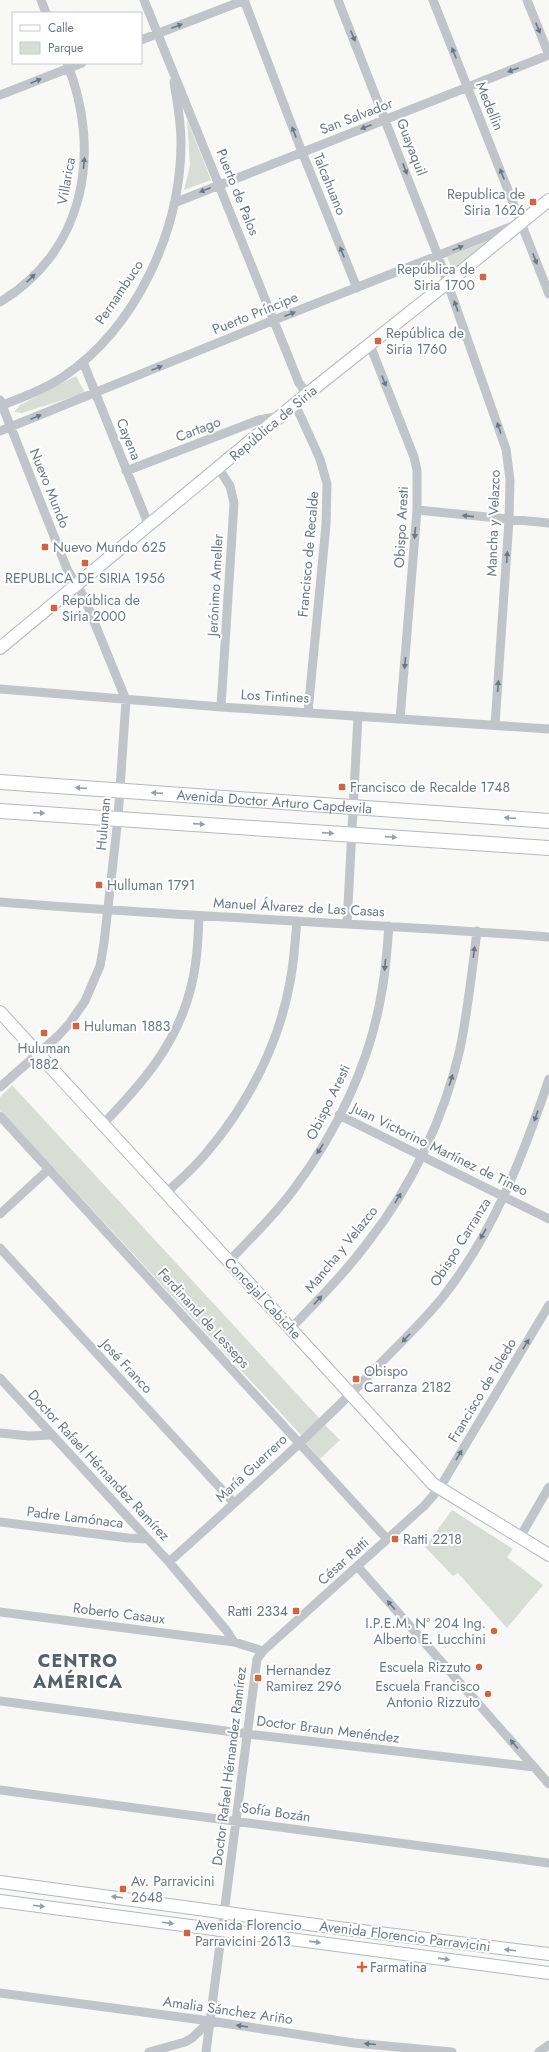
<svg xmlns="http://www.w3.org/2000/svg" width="549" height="2052" viewBox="0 0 549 2052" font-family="Jost,sans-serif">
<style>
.green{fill:#d8ddd6}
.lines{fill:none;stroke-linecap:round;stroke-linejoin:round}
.secondary-casing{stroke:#b3b8bc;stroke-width:14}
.primary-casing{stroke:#b4b8bc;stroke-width:16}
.minor{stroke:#c1c4c8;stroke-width:9}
.secondary{stroke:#fff;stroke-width:12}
.primary{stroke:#fff;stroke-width:14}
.oneway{fill:#6b7884}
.oneway2{fill:#97a0a9}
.poi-dot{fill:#d0653f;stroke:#fff;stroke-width:1.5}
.labels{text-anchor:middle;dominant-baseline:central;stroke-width:4;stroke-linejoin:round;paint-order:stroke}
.street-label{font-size:14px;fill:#6b7884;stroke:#fff}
.poi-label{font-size:14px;fill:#6b7884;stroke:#fff;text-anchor:start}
.district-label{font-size:18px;font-weight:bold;letter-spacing:1px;fill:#58616a;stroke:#fff}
</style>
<rect width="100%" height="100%" fill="#f8f9f7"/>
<!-- green -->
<path class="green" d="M187,119L211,180L184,190L190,165Z
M493,239L454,273L447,257Z
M76,376L85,393L22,413L14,412L20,405Z
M12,1085L320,1419L301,1435L0,1110V1097Z
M325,1425L340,1440L320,1459L306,1443Z
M452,1510L513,1549L507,1557L543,1585L507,1628L458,1573L453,1576L425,1547Z"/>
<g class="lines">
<!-- secondary casing -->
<g class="secondary-casing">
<path id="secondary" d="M0,648L307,394L447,283L549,200
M0,1012L433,1484L549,1555
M0,1882L338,1928L549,1954
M0,1901L549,1973"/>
</g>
<!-- primary casing -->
<g class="primary-casing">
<g id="primary">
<path id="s1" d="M0,782L549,821"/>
<path d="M0,811L549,848"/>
</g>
</g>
<!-- minor -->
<path class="minor" d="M41,0L46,13
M144,0L299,383L307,394
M244,0L302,152L357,288
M338,0L438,256L506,449L510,480L509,520L495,725
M433,0L549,294
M527,0L549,55
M141,40L245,0
M0,95L82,63
M174,203L549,55
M0,302C86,250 102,151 67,63
M370,345L414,457L417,470V510L400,719
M83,362L149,526
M0,400L67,569L84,597L126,700L118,818L104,943L100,966L85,1001L69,1024L58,1036L0,1087
M295,404L320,459L327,484L326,525L308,712
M0,406C21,398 45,389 63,377C137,327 181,230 181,142C181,121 177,102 174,82
M0,431L274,320L513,226
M219,469L230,486L234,503L221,707
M126,471L259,420L280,416
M417,510L549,523
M0,689L221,707L549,729
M0,902C183,917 366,923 549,937
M347,924L358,716
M339,1115L549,1219
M0,1116L387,1539
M103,1124C141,1085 176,1045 190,991C197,966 198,941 199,916
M166,1193C180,1180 195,1167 207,1152C248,1104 279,1044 290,982C294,962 295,941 297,921
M0,1214L49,1169
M0,1248L234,1503
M229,1261C251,1238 275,1215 294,1189C337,1132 371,1061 382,990C386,969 387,948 389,926
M291,1328C318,1300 345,1273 368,1242C412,1186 444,1118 460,1049C468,1010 472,971 477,931
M0,1378L169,1562L226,1630L234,1642L263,1651
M0,1433L29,1436L52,1435
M0,1522L128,1538L147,1539
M520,1537L549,1487
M169,1562C238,1500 308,1438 373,1371C396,1347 421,1324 442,1298C493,1234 523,1156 549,1079
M358,1567L549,1784
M0,1612L234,1642
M0,1701L248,1734L534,1767
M0,1790L549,1863
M0,1993L210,2021L354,2043L452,2052
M149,2052L185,2042L192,2038L210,2021
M206,2052L257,1659L263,1651L424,1506L439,1489L549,1305
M539,2052L549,2045"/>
<!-- secondary -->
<use href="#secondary" class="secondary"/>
<!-- primary -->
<use href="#primary" class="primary"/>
</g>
<!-- one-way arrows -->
<defs><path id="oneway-solid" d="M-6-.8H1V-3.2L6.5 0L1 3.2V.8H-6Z"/></defs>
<g class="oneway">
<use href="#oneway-solid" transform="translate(177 26) rotate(-21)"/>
<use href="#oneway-solid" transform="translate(538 28) rotate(68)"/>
<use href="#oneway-solid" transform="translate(353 36) rotate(68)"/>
<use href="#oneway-solid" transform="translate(454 53) rotate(-112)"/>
<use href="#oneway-solid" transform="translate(513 70) rotate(159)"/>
<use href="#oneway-solid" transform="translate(36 81) rotate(-22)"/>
<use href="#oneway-solid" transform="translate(366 127) rotate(159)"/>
<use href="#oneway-solid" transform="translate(294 132) rotate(-111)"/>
<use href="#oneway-solid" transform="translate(84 163) rotate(-85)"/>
<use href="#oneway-solid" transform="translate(405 169) rotate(69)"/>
<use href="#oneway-solid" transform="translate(502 174) rotate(-112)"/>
<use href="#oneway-solid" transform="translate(205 190) rotate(158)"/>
<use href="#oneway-solid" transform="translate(458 248) rotate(-22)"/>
<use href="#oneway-solid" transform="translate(342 252) rotate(-112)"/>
<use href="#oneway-solid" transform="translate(535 259) rotate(69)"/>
<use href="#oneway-solid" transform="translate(31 278) rotate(-44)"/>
<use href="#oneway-solid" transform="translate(456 306) rotate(-110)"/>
<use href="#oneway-solid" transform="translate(290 314) rotate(-21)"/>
<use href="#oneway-solid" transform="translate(157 368) rotate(-22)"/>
<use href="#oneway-solid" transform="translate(384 381) rotate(68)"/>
<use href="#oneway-solid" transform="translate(36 417) rotate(-22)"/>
<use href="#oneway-solid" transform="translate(499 428) rotate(-109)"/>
<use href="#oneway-solid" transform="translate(468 516) rotate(-174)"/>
<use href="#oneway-solid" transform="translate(415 533) rotate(95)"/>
<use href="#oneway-solid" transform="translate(507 557) rotate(-86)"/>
<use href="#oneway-solid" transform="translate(405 663) rotate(95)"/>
<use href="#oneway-solid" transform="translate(498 686) rotate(-86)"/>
<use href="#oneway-solid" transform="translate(474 952) rotate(-83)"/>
<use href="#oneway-solid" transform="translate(385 965) rotate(96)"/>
<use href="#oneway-solid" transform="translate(451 1080) rotate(-73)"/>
<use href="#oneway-solid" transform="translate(536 1116) rotate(110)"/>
<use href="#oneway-solid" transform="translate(320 1149) rotate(122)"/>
<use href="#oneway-solid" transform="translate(398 1198) rotate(-59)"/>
<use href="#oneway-solid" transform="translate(483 1234) rotate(120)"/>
<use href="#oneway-solid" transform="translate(318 1300) rotate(-47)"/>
<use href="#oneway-solid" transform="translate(406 1338) rotate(134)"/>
<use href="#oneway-solid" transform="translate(526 1344) rotate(-59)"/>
<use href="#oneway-solid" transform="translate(459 1455) rotate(-59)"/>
<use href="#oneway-solid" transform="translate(391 1605) rotate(-131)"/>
<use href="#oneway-solid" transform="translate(514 1744) rotate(-131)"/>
<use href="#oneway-solid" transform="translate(242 2026) rotate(-171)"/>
<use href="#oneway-solid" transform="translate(370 2044) rotate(-175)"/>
</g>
<g class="oneway2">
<use href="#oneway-solid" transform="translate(81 788) rotate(-176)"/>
<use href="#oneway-solid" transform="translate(157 793) rotate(-176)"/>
<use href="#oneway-solid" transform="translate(39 813) rotate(3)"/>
<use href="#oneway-solid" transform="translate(510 818) rotate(-176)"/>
<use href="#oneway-solid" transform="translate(199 824) rotate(4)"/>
<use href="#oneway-solid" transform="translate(328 833) rotate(4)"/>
<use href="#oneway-solid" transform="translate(391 837) rotate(4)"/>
<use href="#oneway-solid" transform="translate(117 1897) rotate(-173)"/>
<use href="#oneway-solid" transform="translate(39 1906) rotate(7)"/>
<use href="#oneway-solid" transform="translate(168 1923) rotate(7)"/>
<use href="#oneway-solid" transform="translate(315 1942) rotate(8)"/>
<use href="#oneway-solid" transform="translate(510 1950) rotate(-173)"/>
<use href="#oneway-solid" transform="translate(444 1959) rotate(8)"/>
</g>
<!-- markers -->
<g class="poi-dot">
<rect x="529" y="198" width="8" height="8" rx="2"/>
<rect x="479" y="273" width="8" height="8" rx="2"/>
<rect x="374" y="337" width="8" height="8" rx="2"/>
<rect x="41" y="543" width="8" height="8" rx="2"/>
<rect x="81" y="559" width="8" height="8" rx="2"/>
<rect x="50" y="604" width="8" height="8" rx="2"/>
<rect x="338" y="783" width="8" height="8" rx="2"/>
<rect x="95" y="881" width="8" height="8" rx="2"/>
<rect x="72" y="1022" width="8" height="8" rx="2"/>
<rect x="40" y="1029" width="8" height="8" rx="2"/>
<rect x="352" y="1375" width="8" height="8" rx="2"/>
<rect x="391" y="1535" width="8" height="8" rx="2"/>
<rect x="292" y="1607" width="8" height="8" rx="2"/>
<circle cx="494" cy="1631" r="4"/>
<circle cx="479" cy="1667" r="4"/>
<rect x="254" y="1674" width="8" height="8" rx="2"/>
<circle cx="488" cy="1694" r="4"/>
<rect x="119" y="1885" width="8" height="8" rx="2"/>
<rect x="183" y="1929" width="8" height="8" rx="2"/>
<path d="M360 1961h4v4h4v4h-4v4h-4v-4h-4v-4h4z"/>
</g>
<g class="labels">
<!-- street labels -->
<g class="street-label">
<text transform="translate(490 106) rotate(68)">Medellin</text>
<text transform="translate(356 116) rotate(-21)">San Salvador</text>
<text transform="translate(412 147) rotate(69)">Guayaquil</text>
<text transform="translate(66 181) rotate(-80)">Villarica</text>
<text transform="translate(330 184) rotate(68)">Talcahuano</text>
<text transform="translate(238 192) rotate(68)">Puerto de Palos</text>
<text transform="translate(119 292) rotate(-56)">Pernambuco</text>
<text transform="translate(255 313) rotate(-22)">Puerto Príncipe</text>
<text transform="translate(273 423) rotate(-40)">República de Siria</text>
<text transform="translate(198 429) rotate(-21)">Cartago</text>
<text transform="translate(129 439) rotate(68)">Cayena</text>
<text transform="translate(50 488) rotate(68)">Nuevo Mundo</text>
<text transform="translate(493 523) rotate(-88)">Mancha y Velazco</text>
<text transform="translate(401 527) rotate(-87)">Obispo Aresti</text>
<text transform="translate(308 554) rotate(-85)">Francisco de Recalde</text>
<text transform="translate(215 585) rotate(-87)">Jerónimo Ameller</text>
<text transform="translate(275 696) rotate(3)">Los Tintines</text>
<text stroke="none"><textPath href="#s1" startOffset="275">Avenida Doctor Arturo Capdevila</textPath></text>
<text transform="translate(103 824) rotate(-85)">Huluman</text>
<text transform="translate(299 907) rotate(3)">Manuel Álvarez de Las Casas</text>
<text transform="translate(328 1102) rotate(-64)">Obispo Aresti</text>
<text transform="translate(440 1149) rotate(26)">Juan Victorino Martínez de Tineo</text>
<text transform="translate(460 1242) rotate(-58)">Obispo Carranza</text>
<text transform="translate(341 1249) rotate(-51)">Mancha y Velazco</text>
<text transform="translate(263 1298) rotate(47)">Concejal Cabiche</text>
<text transform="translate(204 1318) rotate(48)">Ferdinand de Lesseps</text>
<text transform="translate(127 1366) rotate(47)">José Franco</text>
<text transform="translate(482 1390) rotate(-59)">Francisco de Toledo</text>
<text transform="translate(99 1465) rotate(47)">Doctor Rafael Hérnandez Ramírez</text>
<text transform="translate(251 1468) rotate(-43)">María Guerrero</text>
<text transform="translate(75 1517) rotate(7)">Padre Lamónaca</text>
<text transform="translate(343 1561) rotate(-42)">César Ratti</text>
<text transform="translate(119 1613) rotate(7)">Roberto Casaux</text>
<text transform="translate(328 1729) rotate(7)">Doctor Braun Menéndez</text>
<text transform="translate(229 1766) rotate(-83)">Doctor Rafael Hérnandez Ramírez</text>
<text transform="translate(276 1812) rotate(8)">Sofía Bozán</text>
<text transform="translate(405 1936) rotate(7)">Avenida Florencio Parravicini</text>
<text transform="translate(228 2010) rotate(8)">Amalia Sánchez Ariño</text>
</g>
<!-- poi labels -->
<g class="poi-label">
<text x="525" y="194" text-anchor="end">Republica de<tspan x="525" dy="16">Siria 1626</tspan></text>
<text x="475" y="269" text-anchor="end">República de<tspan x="475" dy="16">Siria 1700</tspan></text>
<text x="386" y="333">República de<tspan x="386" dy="16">Siria 1760</tspan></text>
<text x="53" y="547">Nuevo Mundo 625</text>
<text x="85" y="578" text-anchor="middle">REPUBLICA DE SIRIA 1956</text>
<text x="62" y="600">República de<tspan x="62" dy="16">Siria 2000</tspan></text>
<text x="350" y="787">Francisco de Recalde 1748</text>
<text x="107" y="885">Hulluman 1791</text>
<text x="84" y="1026">Huluman 1883</text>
<text x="44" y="1048" text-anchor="middle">Huluman<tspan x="44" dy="16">1882</tspan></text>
<text x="364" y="1371">Obispo<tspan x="364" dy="16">Carranza 2182</tspan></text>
<text x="403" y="1539">Ratti 2218</text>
<text x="288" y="1611" text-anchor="end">Ratti 2334</text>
<text x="486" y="1623" text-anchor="end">I.P.E.M. Nº 204 Ing.<tspan x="486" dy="16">Alberto E. Lucchini</tspan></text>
<text x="471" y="1667" text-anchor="end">Escuela Rizzuto</text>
<text x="266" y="1670">Hernandez<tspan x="266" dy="16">Ramirez 296</tspan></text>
<text x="480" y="1686" text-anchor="end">Escuela Francisco<tspan x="480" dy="16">Antonio Rizzuto</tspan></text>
<text x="131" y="1881">Av. Parravicini<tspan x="131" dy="16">2648</tspan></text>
<text x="195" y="1925">Avenida Florencio<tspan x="195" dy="16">Parravicini 2613</tspan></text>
<text x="370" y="1967">Farmatina</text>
</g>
<!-- district labels -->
<g class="district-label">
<text x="78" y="1661">CENTRO<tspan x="78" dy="21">AMÉRICA</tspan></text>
</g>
</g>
<!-- legend -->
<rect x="12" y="12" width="130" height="52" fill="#ffffff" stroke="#c4c9ce"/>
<rect x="20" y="25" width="20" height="6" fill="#ffffff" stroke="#c4c9ce"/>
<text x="48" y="32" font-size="12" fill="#6b7884">Calle</text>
<rect x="20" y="42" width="20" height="12" fill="#d8ddd6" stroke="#c4c9ce"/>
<text x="48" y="52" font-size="12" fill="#6b7884">Parque</text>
</svg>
